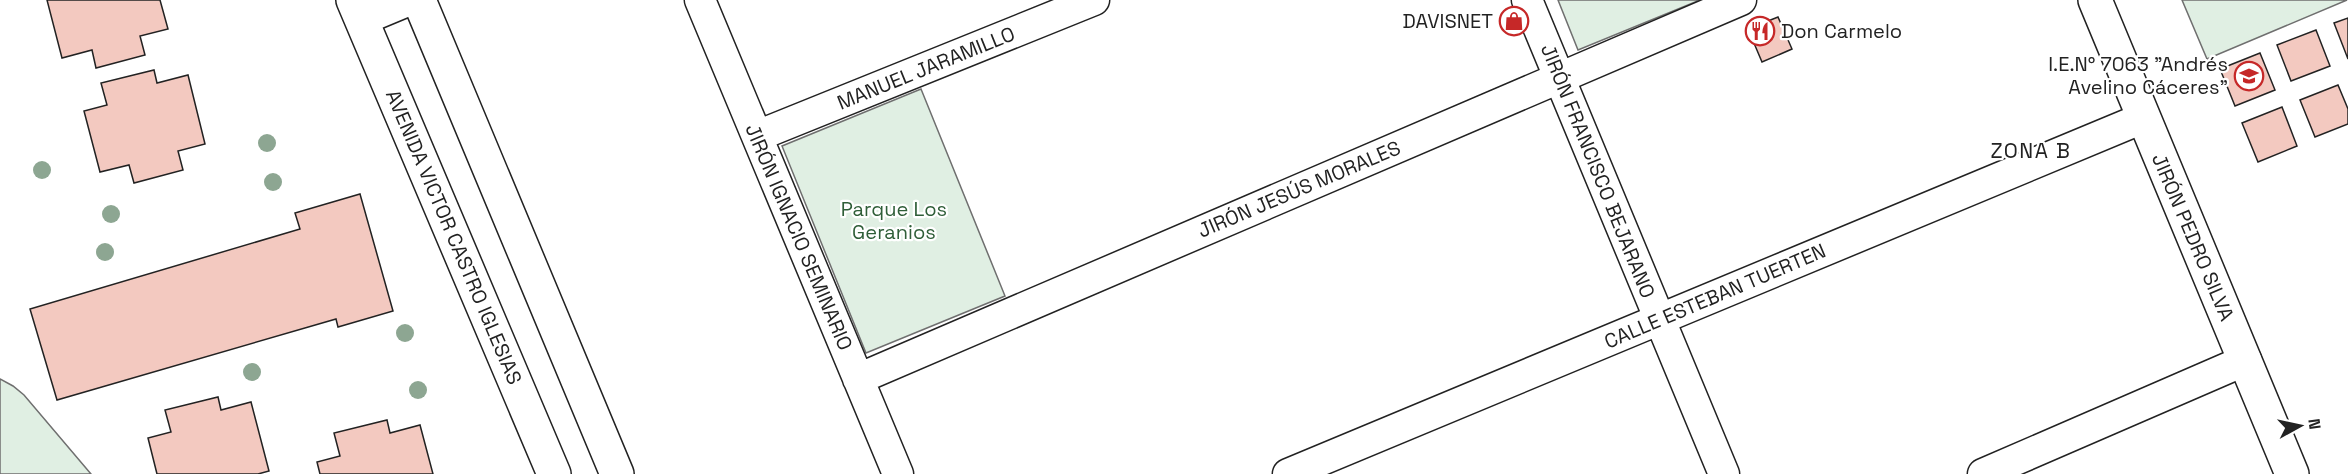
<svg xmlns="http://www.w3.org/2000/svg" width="2348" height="474" viewBox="0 0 2348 474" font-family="'Space Grotesk',sans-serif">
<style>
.green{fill:#e0efe3;stroke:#6f6f6f;stroke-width:1.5}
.building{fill:#f3c9c0;stroke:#222;stroke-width:1.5}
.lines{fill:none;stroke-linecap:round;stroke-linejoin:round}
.minor-casing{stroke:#222;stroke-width:33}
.tertiary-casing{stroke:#222;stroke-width:36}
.minor{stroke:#fff;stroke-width:30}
.tertiary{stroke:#fff;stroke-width:33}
.tree{fill:#8da692}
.labels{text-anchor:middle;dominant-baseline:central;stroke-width:4.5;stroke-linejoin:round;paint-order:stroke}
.poi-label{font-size:20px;fill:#222;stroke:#fff;text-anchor:end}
.street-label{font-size:20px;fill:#222;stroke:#fff}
.park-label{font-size:20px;fill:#2f5e38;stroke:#fff}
.neighbourhood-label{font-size:21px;letter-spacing:1.5px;fill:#222;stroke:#fff}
</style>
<rect width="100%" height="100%" fill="#fff"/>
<!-- green -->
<path class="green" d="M1558,0H1700L1578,50Z
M2182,0H2347L2207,59Z
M921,89L1005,296L866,353L782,146Z
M0,379L13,386L24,395L91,474H0Z"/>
<!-- building -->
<path class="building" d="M47,0H160L168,29L140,36L145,55L96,68L92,50L62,58Z
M1778,17L1792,49L1762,62L1748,29Z
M2348,18V59L2334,23Z
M2316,30L2330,66L2291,81L2277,45Z
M2260,53L2275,90L2235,106L2220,69Z
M154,70L157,83L188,75L205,144L178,151L183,170L134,183L129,165L100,172L84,111L107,105L101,83Z
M2338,85L2348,109V124L2315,137L2300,100Z
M2282,107L2297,146L2258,162L2242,123Z
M360,194L393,311L338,327L336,319L57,400L30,309L300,229L295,213Z
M218,397L221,410L251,402L269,471L258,474H157L148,438L171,432L165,410Z
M387,420L390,433L420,425L433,474H320L317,462L340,456L334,433Z"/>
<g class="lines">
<!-- minor casing -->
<g class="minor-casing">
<path id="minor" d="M700,0L898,474
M1527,0L1724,474
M362,20L410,0
M757,136L1094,0
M858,379L1741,0
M1288,474L2143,118
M1983,474L2246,360"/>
</g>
<!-- tertiary casing -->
<g class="tertiary-casing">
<path id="tertiary" d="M353,0L554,474
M419,0L617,474
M2095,0L2292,474"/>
</g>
<!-- minor -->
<use href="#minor" class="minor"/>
<!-- tertiary -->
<use href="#tertiary" class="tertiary"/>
</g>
<!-- trees -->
<g class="tree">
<circle cx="267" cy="143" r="9"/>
<circle cx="42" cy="170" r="9"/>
<circle cx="273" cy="182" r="9"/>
<circle cx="111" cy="214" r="9"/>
<circle cx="105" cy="252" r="9"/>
<circle cx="405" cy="333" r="9"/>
<circle cx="252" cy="372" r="9"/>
<circle cx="418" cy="390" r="9"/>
</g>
<!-- icons -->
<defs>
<g id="shop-ring" transform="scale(1.5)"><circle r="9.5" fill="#fff" stroke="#c62828" stroke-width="1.5"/><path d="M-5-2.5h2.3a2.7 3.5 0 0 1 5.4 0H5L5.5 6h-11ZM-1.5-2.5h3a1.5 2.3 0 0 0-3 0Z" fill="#c62828"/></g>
<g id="restaurant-ring" transform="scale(1.5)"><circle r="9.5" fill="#fff" stroke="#c62828" stroke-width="1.5"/><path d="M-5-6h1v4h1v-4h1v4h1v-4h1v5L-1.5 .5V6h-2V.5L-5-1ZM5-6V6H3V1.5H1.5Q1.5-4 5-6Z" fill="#c62828"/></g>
<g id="school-ring" transform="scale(1.5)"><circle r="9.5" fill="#fff" stroke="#c62828" stroke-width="1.5"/><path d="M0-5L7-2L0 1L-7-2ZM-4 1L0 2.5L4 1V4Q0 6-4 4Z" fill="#c62828"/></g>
</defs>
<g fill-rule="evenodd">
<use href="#shop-ring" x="1514" y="21"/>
<use href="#restaurant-ring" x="1760" y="31"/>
<use href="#school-ring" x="2249" y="76"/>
</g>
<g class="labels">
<!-- poi labels -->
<g class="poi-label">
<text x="1493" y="21">DAVISNET</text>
<text x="1781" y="31" text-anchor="start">Don Carmelo</text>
<text x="2228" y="64">I.E.N° 7063 "Andrés<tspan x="2228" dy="23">Avelino Cáceres"</tspan></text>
</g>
<!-- street labels -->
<g class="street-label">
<text transform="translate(926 68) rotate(-22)">MANUEL JARAMILLO</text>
<text transform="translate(1598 171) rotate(68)">JIRÓN FRANCISCO BEJARANO</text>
<text transform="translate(1299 189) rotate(-23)">JIRÓN JESÚS MORALES</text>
<text transform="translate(454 237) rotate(67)">AVENIDA VICTOR CASTRO IGLESIAS</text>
<text transform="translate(799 237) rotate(67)">JIRÓN IGNACIO SEMINARIO</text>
<text transform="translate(2193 237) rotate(67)">JIRÓN PEDRO SILVA</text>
<text transform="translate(1715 296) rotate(-23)">CALLE ESTEBAN TUERTEN</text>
</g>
<!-- park labels -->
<g class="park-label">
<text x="894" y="209">Parque Los<tspan x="894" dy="23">Geranios</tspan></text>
</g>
<!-- neighbourhood labels -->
<g class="neighbourhood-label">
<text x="2031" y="150">ZONA B</text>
</g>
</g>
<!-- north arrow -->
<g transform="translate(2300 426) rotate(82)" stroke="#ffffff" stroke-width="4.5" paint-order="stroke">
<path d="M0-4.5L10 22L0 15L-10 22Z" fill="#222222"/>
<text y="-9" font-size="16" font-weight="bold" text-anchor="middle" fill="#222222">N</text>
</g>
</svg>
